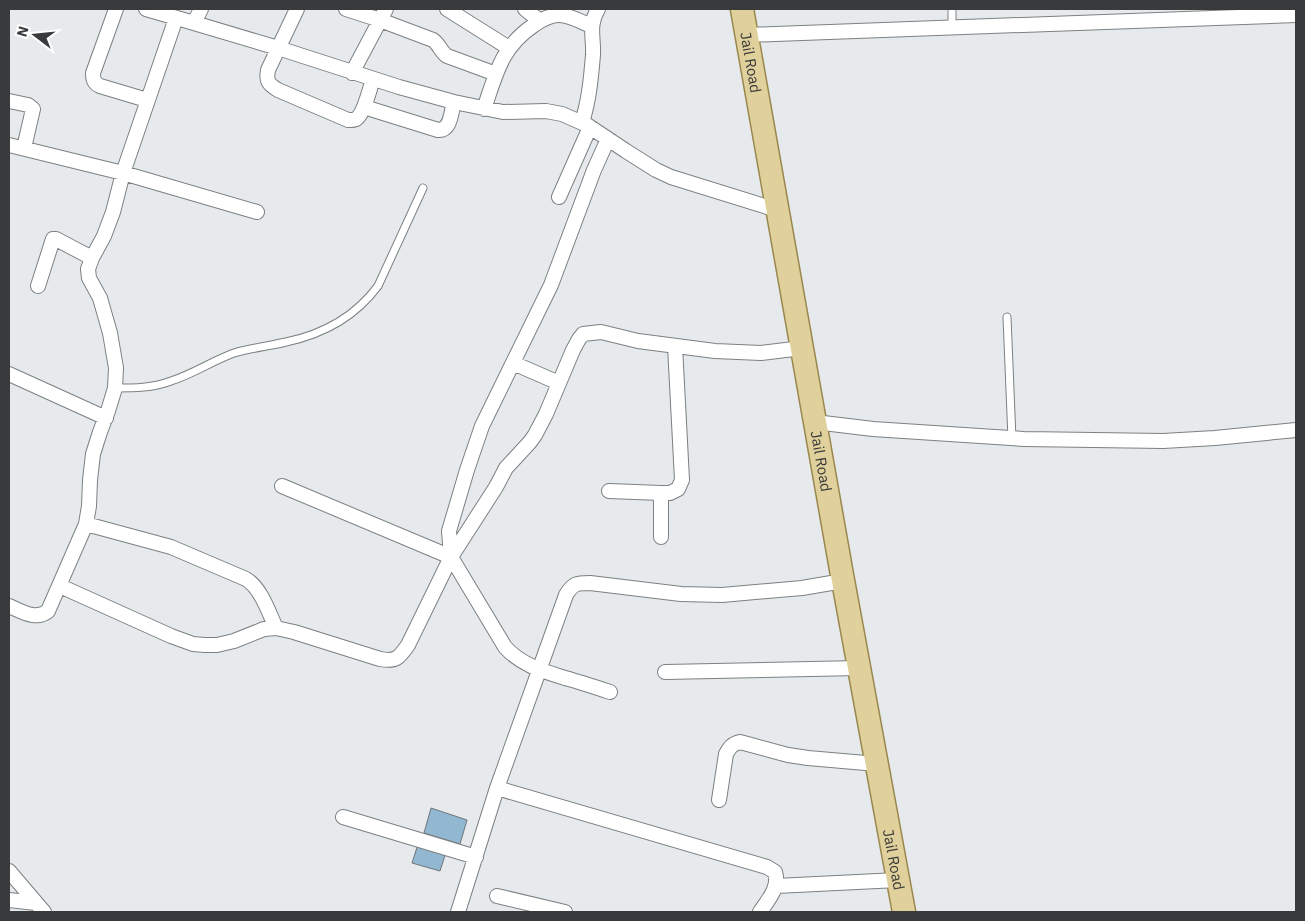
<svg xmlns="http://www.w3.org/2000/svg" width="1305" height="921" viewBox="0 0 1305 921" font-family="'IBM Plex Sans',sans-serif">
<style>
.building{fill:#92b7d0;stroke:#727577}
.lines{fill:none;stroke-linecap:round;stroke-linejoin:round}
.service-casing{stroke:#7c8082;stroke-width:9}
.minor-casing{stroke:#7c8082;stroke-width:16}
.primary-casing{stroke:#99874e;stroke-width:25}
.service{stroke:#fff;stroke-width:7}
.minor{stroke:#fff;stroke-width:14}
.primary{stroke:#e0d09b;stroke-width:22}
.labels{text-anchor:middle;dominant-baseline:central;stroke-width:4;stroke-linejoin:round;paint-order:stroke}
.street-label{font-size:15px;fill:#393a3b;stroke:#fff}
</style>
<rect width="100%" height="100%" fill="#e6eaed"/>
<!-- building -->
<path class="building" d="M431,808L467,820L460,844L424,833Z
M419,841L447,849L440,871L412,863Z"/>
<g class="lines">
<!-- service casing -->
<g class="service-casing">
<path id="service" d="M952,28V9
M1007,317L1012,439
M115,388C134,388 153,388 171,381C193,374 212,361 234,353C251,348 269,346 286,342C324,334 355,317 378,286L423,188"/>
</g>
<!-- minor casing -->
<g class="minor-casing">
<path id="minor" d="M116,9L93,73C93,80 94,83 100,86L147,100
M146,9L194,23L201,9
M297,9L268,70C266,81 268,84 278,90L348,120C352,120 354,120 356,119C364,114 370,88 373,79
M346,9L380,20L433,40C439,44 441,52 447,56L496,74
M447,9L509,48
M525,9L540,21
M194,23L278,48L399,87L454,102L503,112L546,111L562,114L587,125L626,151L656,170L671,177L777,210
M746,35L1296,15
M352,73L386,9
M9,101L28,105L33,109L24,148
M364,107L438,130C451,131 451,112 454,102
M484,109C496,74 501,47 534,25C541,20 550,15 559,15C570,15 582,22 591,26
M582,122C589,101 591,78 593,55C594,38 588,26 598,9
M608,139L594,170L551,285L482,426L467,470L449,531L451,557L505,647C521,665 543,671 565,678C580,682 595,687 610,692
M9,145L123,173L257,212
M559,197L590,127
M38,286L53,239H56L92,258
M513,363L559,383
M9,374L106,418
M815,422L873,429L1024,439L1163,441L1215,438L1296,430
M282,486L451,557
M609,491L661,493H670L678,489L682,480L675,346
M86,524L171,547L246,579C261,588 269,613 276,628
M661,537V493
M60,586L171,636L193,644L205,645H217L234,641L264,629L276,628L294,632L380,659C396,662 399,658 408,645L451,557L496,487L506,468L530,442L535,435L546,414L573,350L579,339L583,334L601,332L638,341L715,351L761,353L802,348
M9,606C21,611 36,621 48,611L86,524L89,506L90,480L93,454L100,432L108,411L115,388L116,368L110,333L100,298L89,278L88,269L92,258L104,236L113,212L123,173L176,18
M665,672L860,668
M497,788L767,867L775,872C780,887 768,900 760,912
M719,800L726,754C730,747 732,744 740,742L788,755L808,758L877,764
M343,817L476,857
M9,871L44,912
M776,886L898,880
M497,896L565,912
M9,900L36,903
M458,912L497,788L566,595C573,583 577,583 590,583L681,594L722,595L802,588L843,581"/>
</g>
<!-- primary casing -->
<g class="primary-casing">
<g id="primary">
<path id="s1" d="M742,9L842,575L904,912"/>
</g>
</g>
<!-- service -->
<use href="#service" class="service"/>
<!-- minor -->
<use href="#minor" class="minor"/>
<!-- primary -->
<use href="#primary" class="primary"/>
</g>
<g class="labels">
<!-- street labels -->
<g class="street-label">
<text stroke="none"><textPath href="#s1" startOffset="54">Jail Road</textPath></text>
<text stroke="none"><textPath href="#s1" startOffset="459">Jail Road</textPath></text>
<text stroke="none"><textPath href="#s1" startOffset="864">Jail Road</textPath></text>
</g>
</g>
<!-- border -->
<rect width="1305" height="921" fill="none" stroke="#393a3b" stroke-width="20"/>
<!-- north arrow -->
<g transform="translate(35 35) rotate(286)" stroke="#ffffff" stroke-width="4" paint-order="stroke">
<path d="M0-4L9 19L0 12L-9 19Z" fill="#393a3b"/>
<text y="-8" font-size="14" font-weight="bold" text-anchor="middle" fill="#393a3b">N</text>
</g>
</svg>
